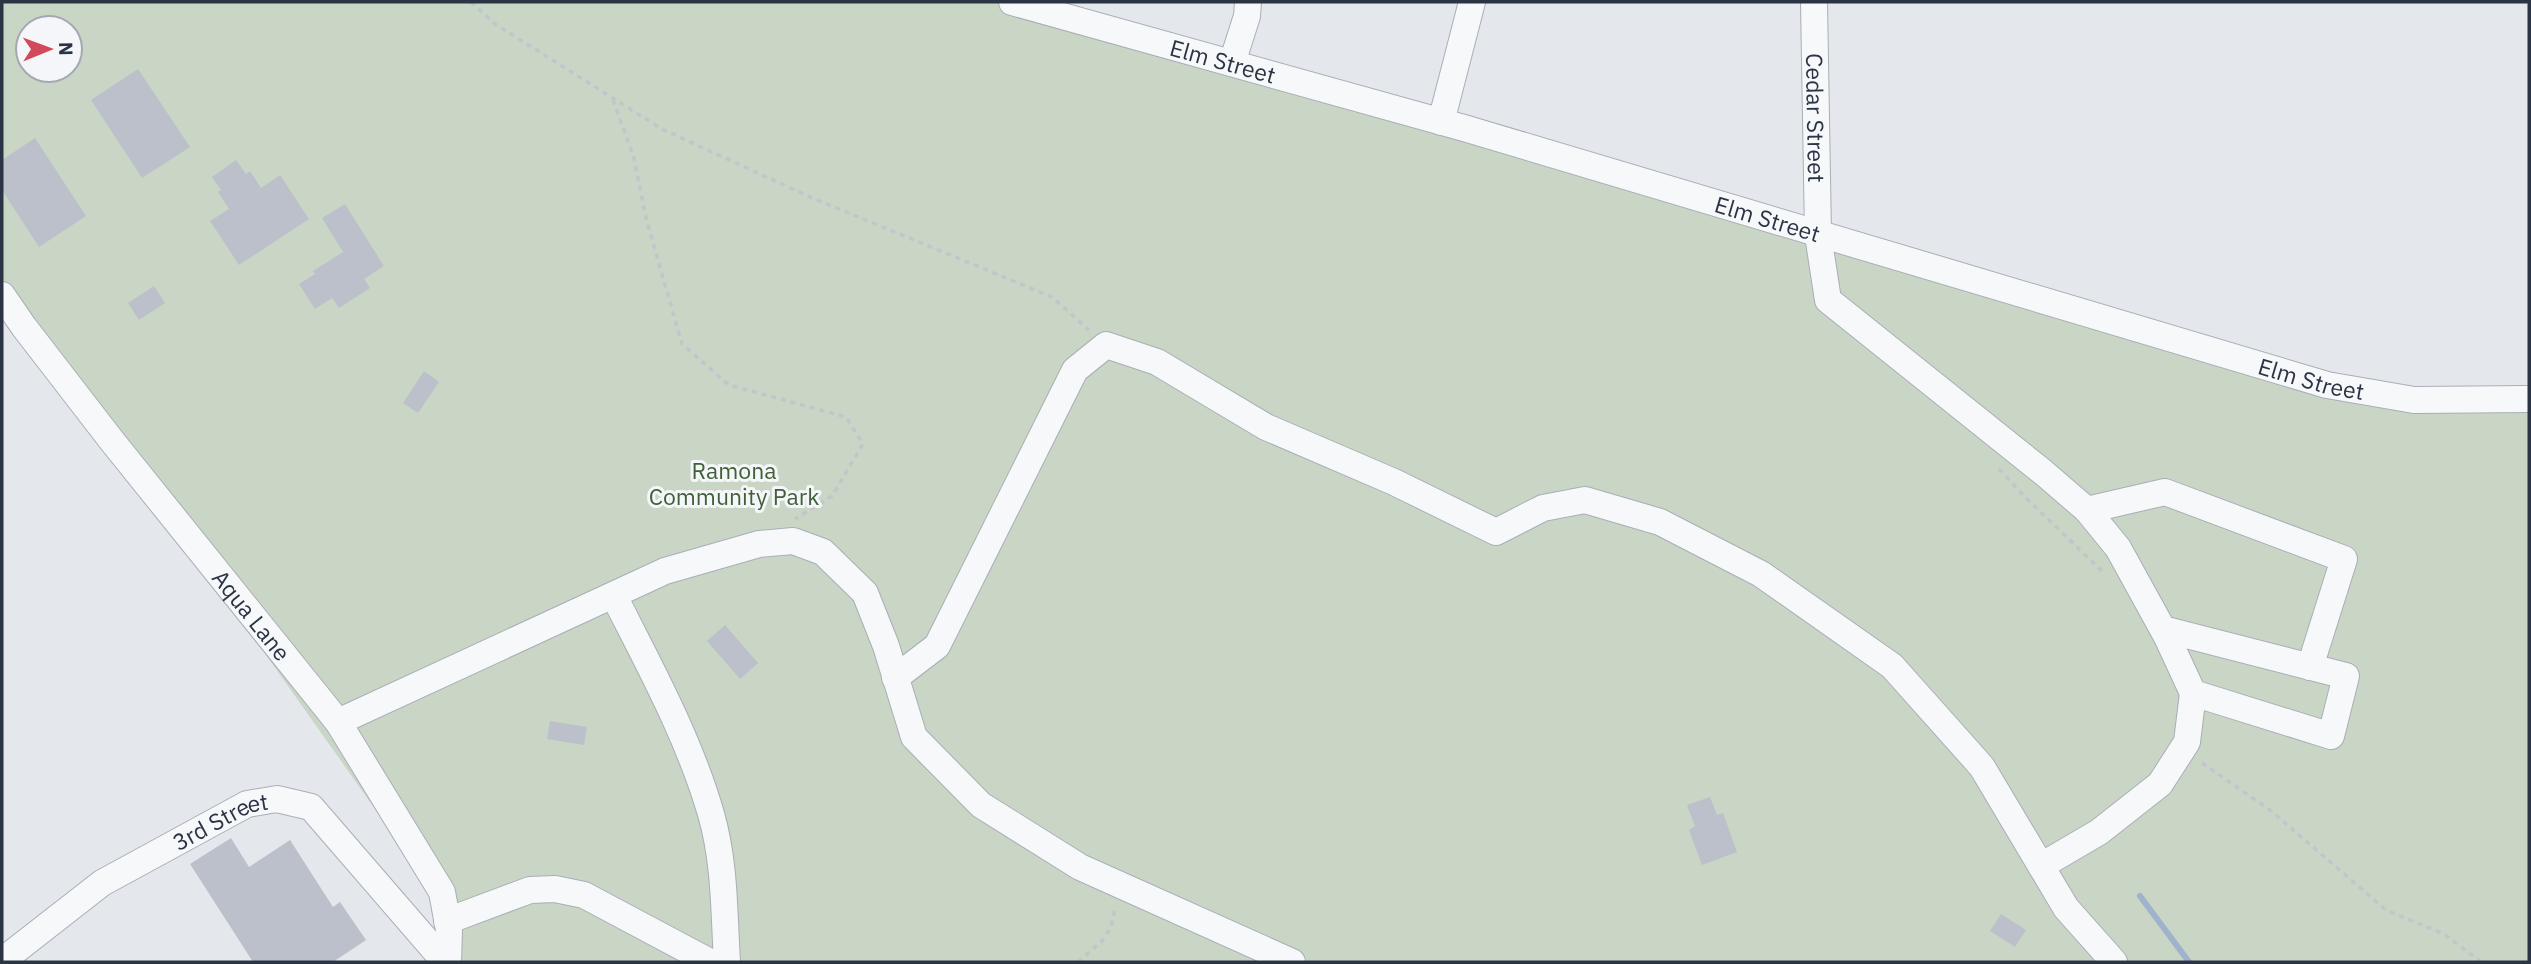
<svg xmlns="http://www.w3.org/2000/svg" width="2531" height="964" viewBox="0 0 2531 964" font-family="'IBM Plex Sans',sans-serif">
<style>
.green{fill:#c9d6c5;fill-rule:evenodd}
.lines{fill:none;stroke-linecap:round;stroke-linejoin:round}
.stream{stroke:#9fb4cc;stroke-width:6}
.building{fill:#bbc0ca}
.minor-casing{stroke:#a9aeb7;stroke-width:28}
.path{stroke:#c2c5cb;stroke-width:3.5;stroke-dasharray:5 5;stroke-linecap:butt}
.minor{stroke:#f7f8fa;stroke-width:26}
.labels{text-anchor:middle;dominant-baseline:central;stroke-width:6;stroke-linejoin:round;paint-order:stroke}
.street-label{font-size:23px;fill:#2b3445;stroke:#f4f6f9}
.park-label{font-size:23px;fill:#3f6138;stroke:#f4f6f9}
</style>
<rect width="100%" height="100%" fill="#e4e7ec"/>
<!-- green -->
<path class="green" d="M2,2H1011L2331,386L2529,399V962H448L431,888L254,638L2,295ZM28,28H70V70H28Z"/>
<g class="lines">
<!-- stream -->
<path class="stream" d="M2140,896L2189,962"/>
</g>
<!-- building -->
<path class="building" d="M138,69L190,147L142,178L91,100Z
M35,138L86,216L39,247L2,190V160Z
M236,160L246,174L250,171L261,188L280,175L309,219L239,265L210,221L229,209L218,192L221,190L212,177Z
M345,204L384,266L364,279L370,288L339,308L332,298L315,309L299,284L315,274L313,271L343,252L322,218Z
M154,286L165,303L139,320L128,303Z
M424,371L439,382L418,413L403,403Z
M725,625L758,663L740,679L707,641Z
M550,721L587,727L584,745L547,739Z
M1710,797L1717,815L1723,813L1737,852L1702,865L1689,830L1695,826L1687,805Z
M231,838L249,867L290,840L333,907L340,902L366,940L333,962H253L190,864Z
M2001,914L2026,930L2015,947L1990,931Z"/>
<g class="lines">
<!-- minor casing -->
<g class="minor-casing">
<g id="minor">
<path id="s1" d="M1012,2L1464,128L2327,385L2414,400L2529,399"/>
<path id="s2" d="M1814,2L1818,235L1828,300L2044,473L2087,510L2118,548L2167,637L2193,693L2331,736L2346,676L2163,629"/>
<path d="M1232,63L1247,16L1248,2"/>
<path d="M1441,122L1472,2"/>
<path id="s3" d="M2,295L24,327L112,441L338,722L442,892L449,930L448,962"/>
<path d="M2087,510L2165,492L2344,559L2310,667"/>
<path d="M614,596C650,667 689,738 711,814C725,862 724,913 727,962"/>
<path d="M895,678L937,646L1075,370L1106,345L1157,362L1266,427L1394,482L1496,532L1543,508L1585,500L1660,522L1761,574L1892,666L1982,767L2066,908L2114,962"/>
<path d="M338,722L665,571L759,544L793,541L823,552L865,593L886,646L914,737L981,805L1080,867L1292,962"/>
<path d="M2041,866L2099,832L2160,784L2187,742L2193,693"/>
<path d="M447,921L530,890L555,889L584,895L710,962"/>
<path id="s4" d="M2,961L102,883L247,804L277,799L311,807L445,962"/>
</g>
</g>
<!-- path -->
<path class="path" d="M471,2L495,24L662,129L810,197L1052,297L1089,330
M613,100L634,158L646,218L682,344L729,385L846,417L863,444L832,496L795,519
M1999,469L2027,499L2103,572
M2202,763L2270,810L2386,910L2444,934L2481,962
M1078,962L1102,941L1111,928L1115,908"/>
<!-- minor -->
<use href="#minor" class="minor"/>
</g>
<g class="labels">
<!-- street labels -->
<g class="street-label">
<text stroke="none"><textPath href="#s1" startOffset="219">Elm Street</textPath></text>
<text stroke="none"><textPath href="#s2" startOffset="116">Cedar Street</textPath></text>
<text stroke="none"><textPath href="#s1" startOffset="786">Elm Street</textPath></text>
<text stroke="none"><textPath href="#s1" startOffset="1353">Elm Street</textPath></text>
<text stroke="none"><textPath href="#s3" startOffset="406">Aqua Lane</textPath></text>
<text stroke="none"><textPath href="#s4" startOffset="261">3rd Street</textPath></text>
</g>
<!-- park labels -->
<g class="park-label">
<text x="734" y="470">Ramona<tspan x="734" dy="26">Community Park</tspan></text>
</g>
</g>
<!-- border -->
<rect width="2531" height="964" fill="none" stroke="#2b3445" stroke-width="7"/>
<!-- north arrow -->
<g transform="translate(49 49) rotate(89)"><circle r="33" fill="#f4f6f9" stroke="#a4a8b1" stroke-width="2"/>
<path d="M0-5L12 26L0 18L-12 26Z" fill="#d1495b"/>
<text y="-10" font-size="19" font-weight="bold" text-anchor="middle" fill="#2b3445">N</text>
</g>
</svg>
